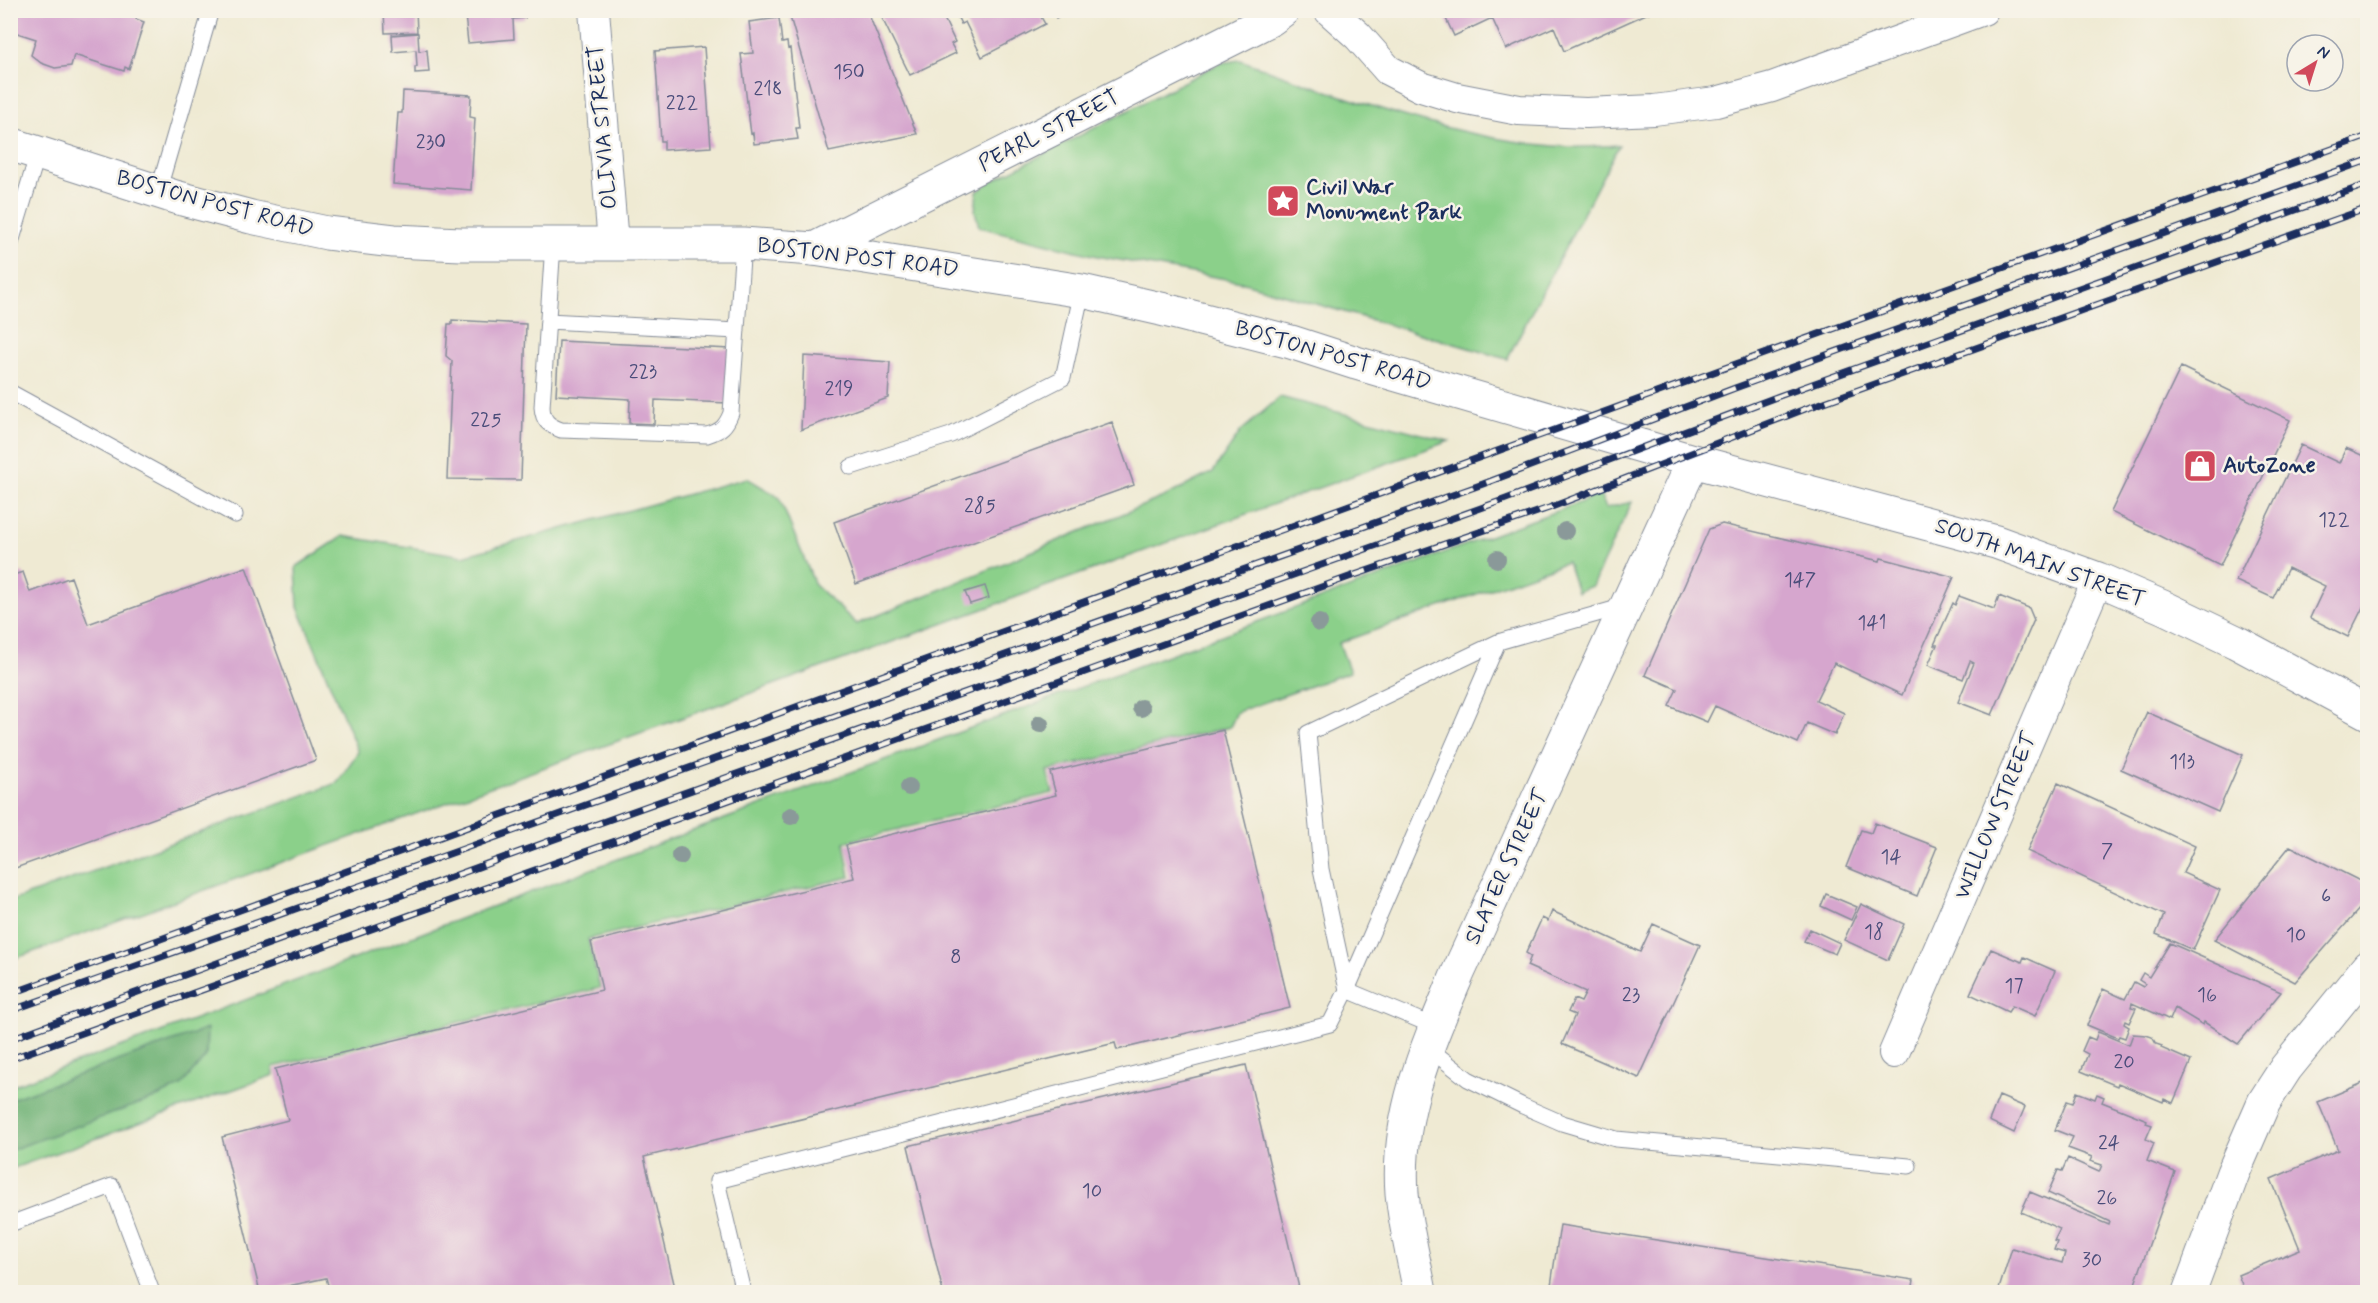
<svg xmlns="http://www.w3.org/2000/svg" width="2378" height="1303" viewBox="0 0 2378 1303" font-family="Mynerve,sans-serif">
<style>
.green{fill:#8bd08a;stroke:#538074;stroke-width:1.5}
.forest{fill:#70b276;stroke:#46706a;stroke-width:1.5}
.building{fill:#d6a6ce}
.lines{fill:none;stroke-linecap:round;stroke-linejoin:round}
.lane-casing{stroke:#858c98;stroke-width:17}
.street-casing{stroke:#858c98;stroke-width:32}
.secondary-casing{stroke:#858c98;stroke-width:35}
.primary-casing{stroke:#858c98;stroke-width:35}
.lane{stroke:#fff;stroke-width:15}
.street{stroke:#fff;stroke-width:30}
.secondary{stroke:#fff;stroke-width:33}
.primary{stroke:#fff;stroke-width:33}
.rail-casing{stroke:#1b2f5e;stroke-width:7}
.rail{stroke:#f7f3e8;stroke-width:4.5;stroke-dasharray:14;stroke-linecap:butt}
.tree{fill:#8a9999}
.labels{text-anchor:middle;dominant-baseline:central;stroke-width:5;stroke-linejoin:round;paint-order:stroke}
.number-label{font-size:20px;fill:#4a4d7a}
.street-label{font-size:22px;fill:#1b2f5e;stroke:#f7f3e8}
.poi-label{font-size:22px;font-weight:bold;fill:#1b2f5e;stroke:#f7f3e8;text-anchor:start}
</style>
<rect width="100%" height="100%" fill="#f7f3e8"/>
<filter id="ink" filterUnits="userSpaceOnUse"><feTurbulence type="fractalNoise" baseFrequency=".0167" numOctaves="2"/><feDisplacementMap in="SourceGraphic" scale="12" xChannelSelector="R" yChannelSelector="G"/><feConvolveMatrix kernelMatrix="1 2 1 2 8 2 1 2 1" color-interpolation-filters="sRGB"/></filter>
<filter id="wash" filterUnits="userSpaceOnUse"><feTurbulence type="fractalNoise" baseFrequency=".008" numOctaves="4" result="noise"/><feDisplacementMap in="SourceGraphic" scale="24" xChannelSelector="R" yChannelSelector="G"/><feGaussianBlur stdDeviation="1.35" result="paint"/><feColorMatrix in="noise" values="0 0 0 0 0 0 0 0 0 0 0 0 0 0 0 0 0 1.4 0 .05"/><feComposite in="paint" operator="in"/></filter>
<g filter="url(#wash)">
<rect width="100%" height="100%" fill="#efead3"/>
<!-- green -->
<path class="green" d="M1240,60C1346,98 1456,141 1569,147C1586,148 1603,146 1619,145L1507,359L1237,281L1097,256L979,227L975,211L977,192L990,182L1220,63Z
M1280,397L1449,441L11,960V901L337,783L358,752L298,607L296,567L343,536L463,556L747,478L779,497L815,585L857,624L1166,496L1213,472L1241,431Z
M1600,495L1606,508L1632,502L1592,586L1577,592L1567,562L1339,643L1350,672L1237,712L1230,727L1047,771L1053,793L844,842L850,877L588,939L600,988L273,1067L274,1075L11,1169V1086L142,1039L676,837Z"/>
<!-- forest -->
<path class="forest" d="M207,1029L206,1056L181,1086L155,1098L11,1150V1099Z"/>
<g id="blocks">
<!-- building -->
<path class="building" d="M17,10H139L136,19L144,22L129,69L125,67L124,71L74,55L71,66L55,68L41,63L31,55L36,39L11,31Z
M384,10H416L417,32L385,33Z
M452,10H525V18L513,19L514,39L468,43L465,15L452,17Z
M788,10H867L917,134L829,152Z
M878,10H940L955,42L951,44L956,53L910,75Z
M954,10H1037L1045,24L982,57L965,22L961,24Z
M1052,10H1070L1056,18Z
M1442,10H1655L1564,51L1554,27L1506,49L1492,18L1454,36Z
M779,18L782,43L787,42L788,49L790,48L799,128H796L798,139L754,144L753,133L751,134L741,54L753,53L749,22Z
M418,33L419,51L427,50L429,72L415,73V67H417L416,50L393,52L392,35Z
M704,47L711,147L664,150V141H661L655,51Z
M403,91L471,95L470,117L475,118L471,190L393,184L398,113H402Z
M452,320L526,324L521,480L447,479L452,361L446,356L448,324H452Z
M559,341L731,349L728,403L655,400L654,424L629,423L630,399L556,395Z
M804,356L890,362L888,398L801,430Z
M2181,367L2290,420L2220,566L2111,512Z
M1112,422L1134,485L856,584L834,522Z
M2301,445L2339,463L2346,448L2368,458V597L2348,637L2310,618L2325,586L2288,568L2273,598L2236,581Z
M1722,524L1880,561L1881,558L1954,577L1902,695L1834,663L1816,700L1844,713L1835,735L1807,723L1798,743L1715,706L1707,722L1669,706L1677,689L1645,675L1709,529Z
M246,567L316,760L10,870V576L23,572L30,592L71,577L88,624Z
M985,586L989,598L970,604L965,592Z
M1959,596L1994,609L1999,596L2029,608L2034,620L1992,715L1958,702L1974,663L1970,661L1963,679L1928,665L1937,645H1934L1953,603L1955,605Z
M2147,712L2243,755L2218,812L2121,769Z
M1223,730L1290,1008L1117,1050L1115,1043L644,1157L676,1292H330L326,1278L260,1292L222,1137L288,1120L275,1069L602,990L591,942L854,878L846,845L1056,795L1050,772Z
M2058,783L2195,846L2183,873L2220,890L2193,950L2156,934L2164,915L2027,851Z
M1875,823L1937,847L1917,896L1846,867L1861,830L1871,833Z
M2290,846L2368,885V899L2295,982L2214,940Z
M1826,894L1857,907L1851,920L1821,906Z
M1861,904L1904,924L1888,960L1844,940Z
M1552,911L1640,952L1653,924L1700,945L1639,1078L1562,1044L1575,1015L1568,1012L1574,999L1581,1002L1586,992L1527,966L1531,956L1526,953L1542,918L1548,921Z
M1810,929L1840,943L1835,954L1804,941Z
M2170,943L2281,992L2238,1044L2204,1022L2203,1025L2175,1008L2170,1020L2132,1003L2131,1007L2136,1008L2129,1023L2125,1021L2124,1024L2129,1027L2125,1038L2119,1036L2118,1038L2087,1025L2103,989L2125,999L2134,982L2143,987L2145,984L2139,980L2143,973L2149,977Z
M1991,949L2022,962L2024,957L2055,971L2035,1016L2012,1006L2008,1012L1970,994Z
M2098,1032L2129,1045L2133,1034L2146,1035L2152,1037L2156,1044L2162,1046L2161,1048L2191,1061L2173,1103L2164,1099L2163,1102L2118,1083L2117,1086L2081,1071L2088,1054L2082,1051L2088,1037L2095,1040Z
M1246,1065L1300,1292H943L908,1146Z
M2368,1081V1292H2245L2238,1275L2300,1249L2271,1179L2338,1150L2318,1102Z
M2077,1092L2095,1099L2097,1094L2104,1097L2102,1102L2147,1120L2146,1123L2152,1125L2146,1139L2154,1143L2147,1161L2175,1172L2132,1292H1998L2012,1248L2062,1263L2065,1253L2054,1250L2057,1242L2054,1241L2060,1229L2021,1212L2030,1192L2109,1225L2110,1222L2048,1193L2058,1170L2062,1171L2068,1158L2099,1172L2102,1165L2090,1161L2092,1157L2068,1148L2073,1137L2055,1130L2067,1101L2073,1103Z
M1999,1096L2025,1107L2014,1133L1989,1121Z
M1560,1225L1914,1280L1912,1292H1550Z"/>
</g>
</g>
<g filter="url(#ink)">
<use href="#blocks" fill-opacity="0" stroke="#858c98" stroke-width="1.5"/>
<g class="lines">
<!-- lane casing -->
<g class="lane-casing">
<path id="lane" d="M158,192L211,10
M553,244L542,407C543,421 548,425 561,430L707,435C721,431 726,426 731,413L743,244
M10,246L38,153
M548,321L737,331
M10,392L235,515
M851,467L951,435L1063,378L1082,291
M1436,1027L1347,990L1321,869L1308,733L1498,642L1625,606
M1427,1047L1468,1079L1523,1106L1562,1123L1616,1139L1909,1166
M10,1224L112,1186L152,1292
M743,1292L717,1181L1330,1024L1347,990L1498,642"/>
</g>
<!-- street casing -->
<g class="street-casing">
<path id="street" d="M594,10L613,244
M1329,10L1358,36L1388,70L1421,87L1457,98L1519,110L1586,113L1654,110L1716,102L1772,87L1983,10
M1894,1053L2098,579"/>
</g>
<!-- secondary casing -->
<g class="secondary-casing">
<path id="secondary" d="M814,249L1271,19L1283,10
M1420,1292C1414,1260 1405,1226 1402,1193C1396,1115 1428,1044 1458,973L1693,461
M2189,1292L2233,1173L2264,1102L2286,1068L2368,967"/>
</g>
<!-- primary casing -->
<g class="primary-casing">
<path id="primary" d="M10,144L175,197L251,217L327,233L394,241L461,244H743L814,249L1082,291L1161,309L1291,342L1356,363L1693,461L1996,542L2098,579L2165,608L2236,642L2368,713"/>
</g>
<!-- lane -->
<use href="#lane" class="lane"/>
<!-- street -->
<use href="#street" class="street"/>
<!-- secondary -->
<use href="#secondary" class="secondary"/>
<!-- primary -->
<use href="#primary" class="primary"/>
<!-- rail casing -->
<g class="rail-casing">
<path id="rail" d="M10,994L1722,369L2368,136
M10,1011L1483,484L1735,388L2368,160
M10,1039L552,840L1506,499L1779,396L2368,184
M10,1059L1349,577L1549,508L1805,409L2368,208"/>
</g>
<!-- rail -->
<use href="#rail" class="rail"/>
</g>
<!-- trees -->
<g class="tree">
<circle cx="1565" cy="531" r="9"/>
<circle cx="1497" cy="559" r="9"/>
<circle cx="1319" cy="623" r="9"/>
<circle cx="1141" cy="708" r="9"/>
<circle cx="1040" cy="724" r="9"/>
<circle cx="909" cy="787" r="9"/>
<circle cx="791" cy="816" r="9"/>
<circle cx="680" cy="856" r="9"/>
</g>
</g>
<!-- icons -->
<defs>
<g id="sight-square" transform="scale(1.725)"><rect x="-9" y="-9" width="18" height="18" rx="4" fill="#d1495b" stroke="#f7f3e8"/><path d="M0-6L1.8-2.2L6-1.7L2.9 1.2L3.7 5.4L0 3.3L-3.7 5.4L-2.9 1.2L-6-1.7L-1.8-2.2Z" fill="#fff"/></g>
<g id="shop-square" transform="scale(1.725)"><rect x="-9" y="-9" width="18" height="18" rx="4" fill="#d1495b" stroke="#f7f3e8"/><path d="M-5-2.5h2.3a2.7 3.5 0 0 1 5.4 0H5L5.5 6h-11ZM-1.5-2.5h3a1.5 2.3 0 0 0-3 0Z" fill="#fff"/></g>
</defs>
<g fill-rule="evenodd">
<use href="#sight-square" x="1283" y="201"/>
<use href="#shop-square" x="2200" y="466"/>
</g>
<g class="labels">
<!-- number labels -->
<g class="number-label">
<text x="849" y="72">150</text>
<text x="768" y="89">218</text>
<text x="682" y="103">222</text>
<text x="431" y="142">230</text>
<text x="643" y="372">223</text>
<text x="839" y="389">219</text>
<text x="486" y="420">225</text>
<text x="980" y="506">285</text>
<text x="2334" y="520">122</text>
<text x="1800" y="580">147</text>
<text x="1872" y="623">141</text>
<text x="2182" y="762">113</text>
<text x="2107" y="851">7</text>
<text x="1891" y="857">14</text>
<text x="2326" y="896">6</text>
<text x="1874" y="932">18</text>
<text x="2296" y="935">10</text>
<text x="956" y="957">8</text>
<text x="2014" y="986">17</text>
<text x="1631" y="995">23</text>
<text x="2207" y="995">16</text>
<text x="2124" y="1062">20</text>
<text x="2109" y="1143">24</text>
<text x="1092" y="1191">10</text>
<text x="2107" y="1198">26</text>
<text x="2092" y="1260">30</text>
</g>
<!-- street labels -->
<g class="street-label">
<text transform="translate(603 127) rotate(-95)">OLIVIA STREET</text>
<text transform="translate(1049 131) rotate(-27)">PEARL STREET</text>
<text transform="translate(215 204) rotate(15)">BOSTON POST ROAD</text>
<text transform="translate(858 258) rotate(7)">BOSTON POST ROAD</text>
<text transform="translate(1333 356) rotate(16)">BOSTON POST ROAD</text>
<text transform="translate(2040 563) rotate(20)">SOUTH MAIN STREET</text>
<text transform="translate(1996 816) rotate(-67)">WILLOW STREET</text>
<text transform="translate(1507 867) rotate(-65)">SLATER STREET</text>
</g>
<!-- poi labels -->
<g class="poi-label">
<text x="1306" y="188">Civil War<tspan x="1306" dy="25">Monument Park</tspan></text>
<text x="2223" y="466">AutoZone</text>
</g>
</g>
<!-- margin -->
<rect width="2378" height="1303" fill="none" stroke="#f7f3e8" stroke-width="36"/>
<!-- north arrow -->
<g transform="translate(2315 63) rotate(38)"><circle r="28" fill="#f7f3e8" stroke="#9fa5b1" stroke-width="1.5"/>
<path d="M0-4.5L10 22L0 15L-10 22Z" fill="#d1495b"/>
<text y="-9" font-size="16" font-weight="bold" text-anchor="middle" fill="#1b2f5e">N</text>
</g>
</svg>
